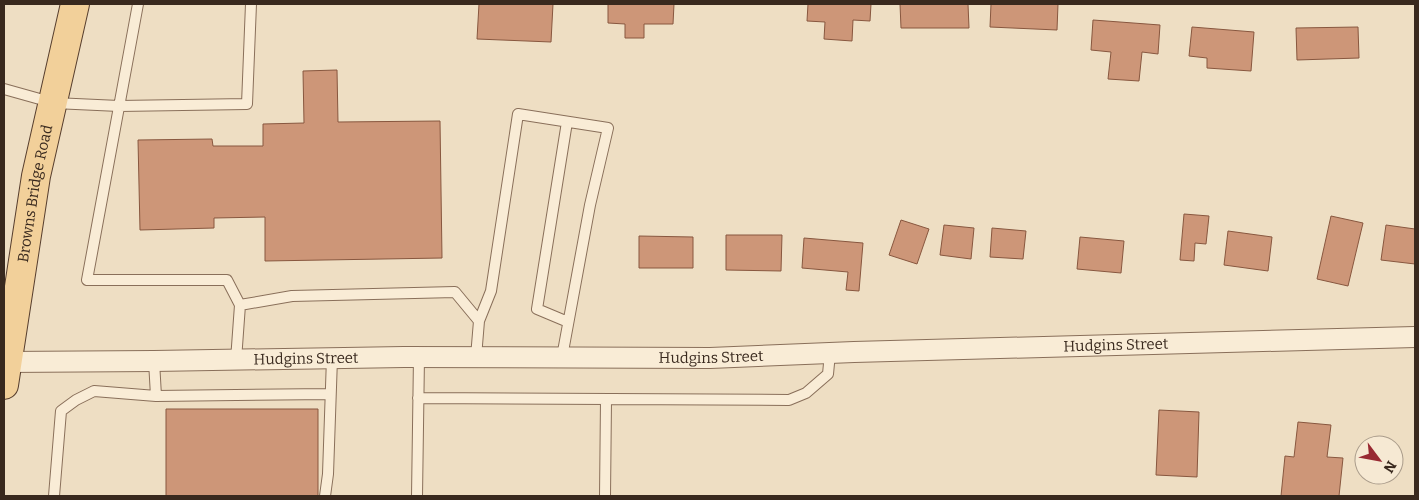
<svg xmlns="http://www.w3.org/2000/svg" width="1419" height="500" viewBox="0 0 1419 500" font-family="Bitter,serif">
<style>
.building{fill:#cd9678;stroke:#88573f}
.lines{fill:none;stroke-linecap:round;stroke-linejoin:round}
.service-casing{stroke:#896f5a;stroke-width:12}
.minor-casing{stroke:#896f5a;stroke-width:22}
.primary-casing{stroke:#573e2e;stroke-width:30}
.service{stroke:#f9ecd6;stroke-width:10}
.minor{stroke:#f9ecd6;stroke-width:20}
.primary{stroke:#f2d09a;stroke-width:28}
.labels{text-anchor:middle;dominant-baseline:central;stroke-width:4.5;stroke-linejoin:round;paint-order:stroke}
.street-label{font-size:15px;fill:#39291e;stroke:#f6e9d3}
</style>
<rect width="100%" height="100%" fill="#eedec3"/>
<!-- building -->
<path class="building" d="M479,4H553L551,42L477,39Z
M608,4H674L673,24H644V38H625V24L608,23Z
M808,4H871L870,21L853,20L852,41L824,39L825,22L807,21Z
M900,4H968L969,28H901Z
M991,4H1058L1057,30L990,27Z
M1093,20L1160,25L1158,54L1142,52L1139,81L1108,79L1111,52L1091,50Z
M1192,27L1254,32L1251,71L1207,68V58L1189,56Z
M1358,27L1359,58L1297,60L1296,28Z
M337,70L338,122L440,121L442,258L265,261V217L214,218V228L140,230L138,140L212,139L213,146H263V124L304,123L303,71Z
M1184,214L1209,216L1206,244L1195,243L1194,261L1180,260Z
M1331,216L1363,223L1348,286L1317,279Z
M901,220L929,229L917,264L889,255Z
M944,225L974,228L971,259L940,255Z
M1386,225L1415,229V264L1381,260Z
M992,228L1026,231L1023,259L990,257Z
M1228,231L1272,237L1268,271L1224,265Z
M726,235H782L781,271L726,270Z
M639,236L693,237V268H639Z
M1080,237L1124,241L1121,273L1077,269Z
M804,238L863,243L859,291L846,290L848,272L802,268Z
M166,409H318V496H166Z
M1159,410L1199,412L1197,477L1156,475Z
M1298,422L1331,425L1327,457L1343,458L1339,496H1281L1285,456L1294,457Z"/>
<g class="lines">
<!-- service casing -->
<g class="service-casing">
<path id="service" d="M138,4L87,280H227L240,305L236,360
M4,89L54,103L119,106L247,104L251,4
M567,122L537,309L568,322
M240,305L292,296L455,292L479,321L476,357
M479,321L491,291L518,114L608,128L590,205L562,357
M156,396L330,394
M418,398L789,400L806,393L828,374L830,353
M54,496L61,411L76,400L94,391L156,396L154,361
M325,496L328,474L332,358
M417,496L419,357
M605,496L606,400"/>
</g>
<!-- minor casing -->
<g class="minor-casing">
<g id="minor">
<path id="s1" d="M6,362L154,361L404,357L710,358L854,352L1415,337"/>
</g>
</g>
<!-- primary casing -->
<g class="primary-casing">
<g id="primary">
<path id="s2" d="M4,385L36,176L75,4"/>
</g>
</g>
<!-- service -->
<use href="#service" class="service"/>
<!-- minor -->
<use href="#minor" class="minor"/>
<!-- primary -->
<use href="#primary" class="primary"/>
</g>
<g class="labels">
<!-- street labels -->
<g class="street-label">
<text stroke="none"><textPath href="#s2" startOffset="194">Browns Bridge Road</textPath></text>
<text stroke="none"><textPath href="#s1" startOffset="1110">Hudgins Street</textPath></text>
<text stroke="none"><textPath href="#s1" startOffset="705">Hudgins Street</textPath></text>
<text stroke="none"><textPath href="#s1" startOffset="300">Hudgins Street</textPath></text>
</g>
</g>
<!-- border -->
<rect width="1419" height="500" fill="none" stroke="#39291e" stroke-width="10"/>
<!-- north arrow -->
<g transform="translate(1379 460) rotate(122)"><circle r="24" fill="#f6e9d3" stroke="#aa9c8b"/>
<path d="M0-4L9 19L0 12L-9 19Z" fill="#982932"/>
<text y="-8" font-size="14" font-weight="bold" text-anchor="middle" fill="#39291e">N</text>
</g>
</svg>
